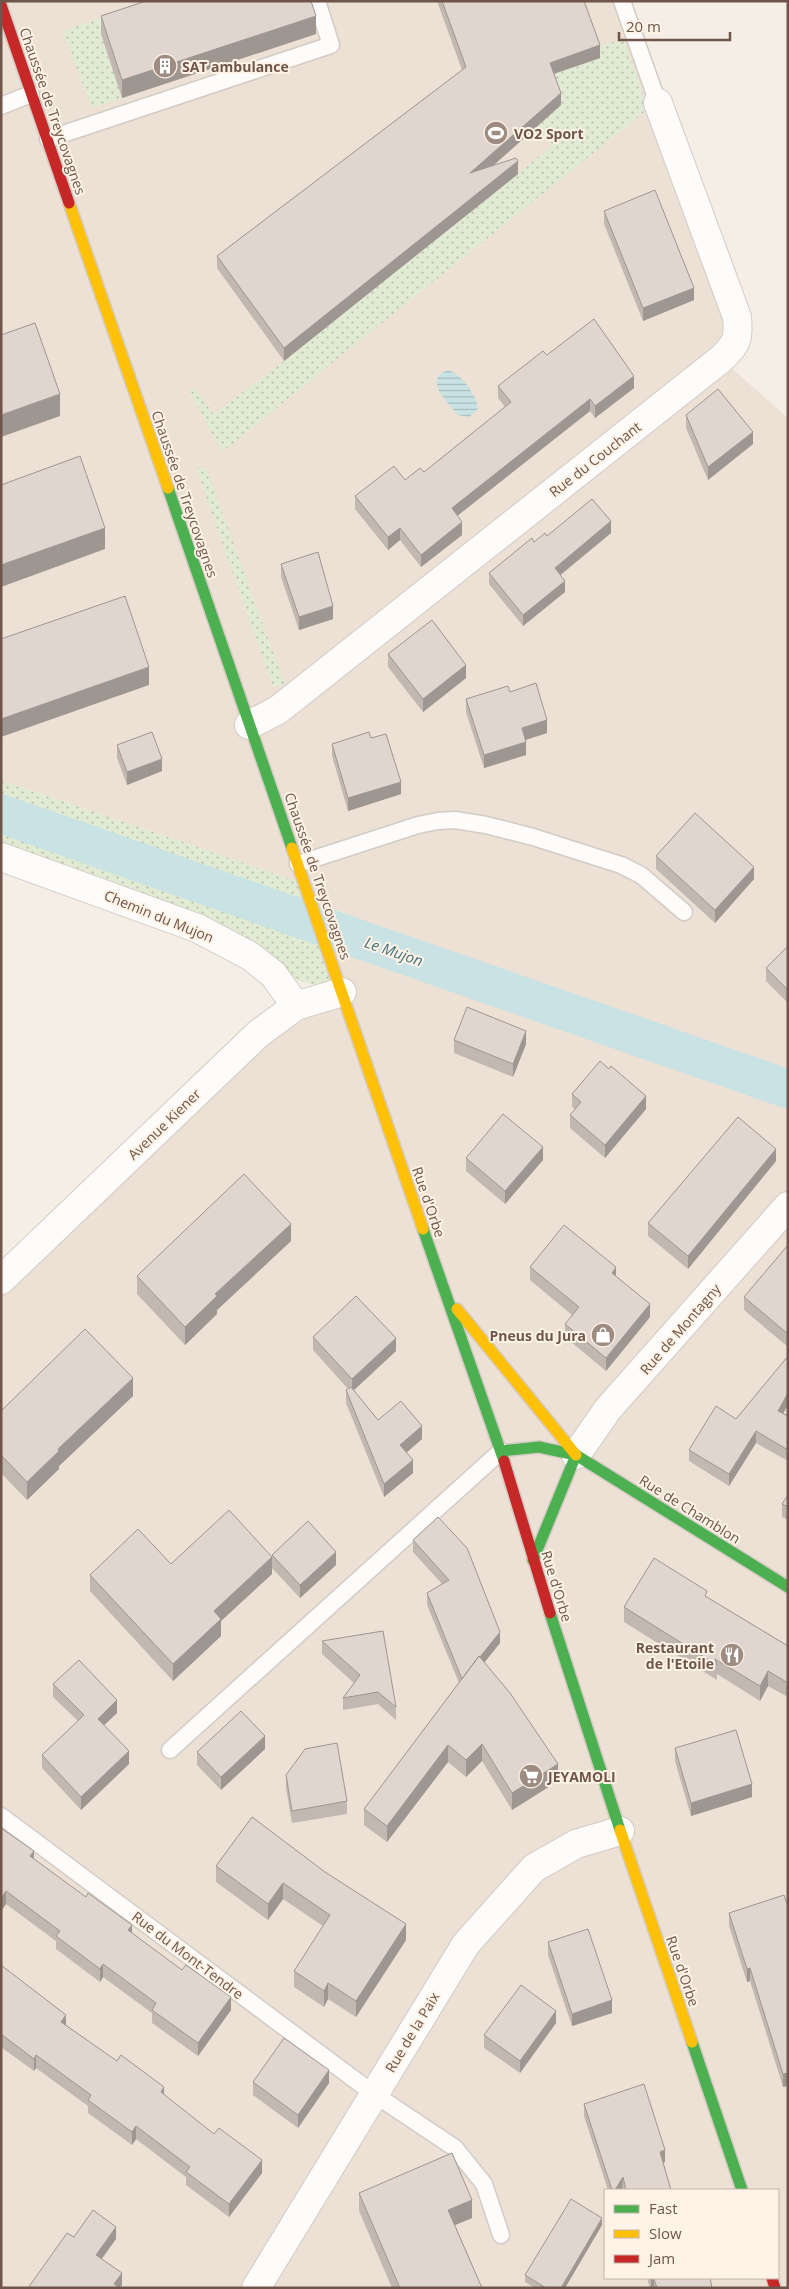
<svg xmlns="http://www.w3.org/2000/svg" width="789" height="2289" viewBox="0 0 789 2289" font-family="'Open Sans',sans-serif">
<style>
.residential{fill:#ede0d4;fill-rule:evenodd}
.green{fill:url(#green-dots)}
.water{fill:url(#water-rules)}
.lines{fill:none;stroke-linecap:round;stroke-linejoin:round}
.canal{stroke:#c9e3e4;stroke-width:39}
.lane-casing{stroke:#d3cbc5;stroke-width:19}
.street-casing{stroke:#d3cbc5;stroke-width:30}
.fast-casing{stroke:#d3cac4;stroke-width:14}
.slow-casing{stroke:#d3cac4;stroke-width:14}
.jam-casing{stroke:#d3cac4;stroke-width:14}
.lane{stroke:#fdfcfb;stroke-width:16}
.street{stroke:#fdfcfb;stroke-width:28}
.fast{stroke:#4caf50;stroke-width:11}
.slow{stroke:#ffc107;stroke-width:11}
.jam{stroke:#c62828;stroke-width:11}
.wall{fill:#c1b8b2}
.shaded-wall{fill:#9d9691}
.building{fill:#e0d6cf;stroke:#9d9691}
.labels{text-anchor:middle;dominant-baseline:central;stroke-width:4;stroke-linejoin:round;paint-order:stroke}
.poi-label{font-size:14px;font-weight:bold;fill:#6f554a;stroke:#fef3e6;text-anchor:start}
.street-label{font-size:14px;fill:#6f554a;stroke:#fef3e6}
.water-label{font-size:15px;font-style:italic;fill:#43747b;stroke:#fef3e6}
</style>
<defs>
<pattern id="green-dots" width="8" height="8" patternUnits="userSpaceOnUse" patternTransform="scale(1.25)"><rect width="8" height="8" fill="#e1ead2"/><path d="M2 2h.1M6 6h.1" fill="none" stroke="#bbc0ac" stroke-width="1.8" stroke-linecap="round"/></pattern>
<pattern id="water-rules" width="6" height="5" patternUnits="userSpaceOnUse" patternTransform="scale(1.25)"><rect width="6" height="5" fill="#c9e3e4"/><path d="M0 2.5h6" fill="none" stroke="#a7bbbb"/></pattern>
</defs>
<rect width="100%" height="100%" fill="#f4eee7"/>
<!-- residential -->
<path class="residential" d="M1,1H622L737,317L721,359L788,418V2288H1V1280L258,1034L342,992L305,884L1,780ZM605,2190H778V2278H605Z"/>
<!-- green -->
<path class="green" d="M132,6L101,34L122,98L92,108L63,33L66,30Z
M624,39L648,109L222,452L189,391L194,388L214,414L284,361L552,146L536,128L561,105L550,75L600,58L596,47Z
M196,468H206L285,685L273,687Z
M1,780L305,884L342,992L273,974L1,857Z"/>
<!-- water -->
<path class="water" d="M448,370C461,373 477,396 478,409L469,417L458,415C448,402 422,379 448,370Z"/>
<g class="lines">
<!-- canal -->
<path class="canal" d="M1,814L788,1089"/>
<!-- lane casing -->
<g class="lane-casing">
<path id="lane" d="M622,1L658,103
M1,106L31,94
M48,139L331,45L317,1
M298,864L418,825L438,821L455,820L486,825L533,837L621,865L641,875L684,912
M170,1750L501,1451
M1,1816L374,2094L455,2148L484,2184L501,2235"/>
</g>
<!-- street casing -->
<g class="street-casing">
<path id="street" d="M249,725L278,710L721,359C737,344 739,339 737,317L658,103
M1,857L197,928L250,956L273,974L296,1006
M1,1280L258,1034L296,1006L342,992
M576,1455L608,1409L788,1206
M256,2288L466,1944L534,1868L576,1844L620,1831"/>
</g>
<!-- fast casing -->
<g class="fast-casing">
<path id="fast" d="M168,488L292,848
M423,1229L504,1461
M501,1451L539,1447L576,1455L788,1587
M533,1560L576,1455
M550,1613L620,1830
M692,2042L742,2190"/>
</g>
<!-- slow casing -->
<g class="slow-casing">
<path id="slow" d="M69,203L168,488
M292,848L423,1229
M457,1309L576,1455
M620,1830L692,2042"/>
</g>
<!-- jam casing -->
<g class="jam-casing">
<path id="jam" d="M1,5L69,203
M504,1461L550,1613
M772,2278L775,2288"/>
</g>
<!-- lane -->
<use href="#lane" class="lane"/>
<!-- street -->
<use href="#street" class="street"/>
<!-- fast -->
<use href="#fast" class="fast"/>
<!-- slow -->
<use href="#slow" class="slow"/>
<!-- jam -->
<use href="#jam" class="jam"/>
</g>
<!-- wall -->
<path class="wall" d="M437,1H584L600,58L554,74L561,105L494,165L518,174L284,361L217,268V256L462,70Z
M101,16L316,34L122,98L101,34Z
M604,211L694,300L643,321L604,224Z
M547,355L634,388L595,418L590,411L457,516L462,535L421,567L400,540L388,550L355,509V496L405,480L424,472L505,407L498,398V386Z
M686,415L753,444L708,480L686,428Z
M611,533L561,575L565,592L523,626L489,584V573L534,542L547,536Z
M281,564L333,619L299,630L281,577Z
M388,654L466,678L423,712L388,667Z
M510,692L547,733L525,740L526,755L484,768L466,712V699Z
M371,738L401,794L348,811L332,756V744Z
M117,745L162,771L127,785L117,758Z
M656,856L754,879L715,923L656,869Z
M788,946V1003L766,981V968Z
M454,1040L526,1044L513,1077L454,1053Z
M609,1069L646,1109L605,1158L570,1128V1115L575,1109L572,1107V1094Z
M466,1158L543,1160L505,1204L466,1171Z
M776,1161L688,1269L648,1236V1223Z
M291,1241L217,1310V1314L185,1345L137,1294V1276Z
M788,1245V1347L744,1310V1297Z
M530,1267L616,1277L650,1317L606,1371L565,1337V1324L572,1315L530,1280Z
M313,1337L396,1351L353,1390L378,1420L422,1439L406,1453L413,1473L384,1497L346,1403V1390L348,1389L313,1350Z
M788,1356V1405L783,1413L788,1416V1461L756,1443L729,1486L689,1461V1450L736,1419Z
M133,1396L59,1466V1469L27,1500L1,1473V1411Z
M788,1495V1520L782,1517V1504Z
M438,1517L500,1643L484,1663L558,1781L512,1810L482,1761L466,1777L448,1762L387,1842L364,1825V1809L459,1683L427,1605V1593L442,1584L413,1552V1540Z
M272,1555L336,1565L300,1598L272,1568V1574L221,1621V1636L173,1681L90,1591V1575L171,1564L272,1557Z
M707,1597L788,1646V1697L768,1686L760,1701L717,1674V1680L624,1622V1607Z
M322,1641L396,1707V1720L378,1704L343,1710V1698L354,1683L322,1654Z
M53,1684L117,1713L104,1725L129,1764L81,1810L42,1768V1755L78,1721L53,1697Z
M675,1748L752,1797L691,1816L675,1761Z
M265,1749L221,1790L197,1765V1752Z
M286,1775L347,1801V1814L292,1823L286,1788Z
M252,1817L406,1940L356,2017L328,1999L324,2007L294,1987V1971L323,1926L283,1899L268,1920L216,1882V1866Z
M1,1828L34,1859L132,1933L231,2010L198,2056L152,2023V2013L103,1977L100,1982L56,1949V1941L6,1904L2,1910L1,1909Z
M788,1906L783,2087L750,1981L747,1982L729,1926V1913Z
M548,1942L612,2013L572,2026L548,1955Z
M1,1965L66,2025L164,2095L262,2173L229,2217L186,2185V2177L136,2139L132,2145L88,2113V2106L36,2068L34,2071L1,2047Z
M556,2023L520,2073L484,2048V2035Z
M253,2082L329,2083L298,2128L253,2095Z
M584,2104L665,2162L663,2163L671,2190H608L584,2116Z
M359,2193L472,2218L455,2225L482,2288H392L359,2211Z
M602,2225L565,2288H535L525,2282V2275Z
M647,2278H710L712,2288H650Z"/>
<!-- shaded-wall -->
<path class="shaded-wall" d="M316,16V34L122,98V80Z
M600,45V58L550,75V63Z
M561,93V105L470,186V173Z
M518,161V174L284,361V348Z
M694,288V300L643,321V308Z
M634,376V388L595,418V406Z
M60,394V416L1,437V415Z
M590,399V411L452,520V508Z
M753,432V444L708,480V467Z
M611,521V533L555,579V568Z
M462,522V535L421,567V555Z
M105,528V549L1,587V565Z
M400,528V540L388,550V537Z
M565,581V592L523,626V615Z
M333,606V619L299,630V617Z
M466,665V678L423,712V699Z
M149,667V685L1,737V719Z
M547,720V733L522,741V728Z
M526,742V755L484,768V755Z
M162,759V771L127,785V772Z
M401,782V794L348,811V798Z
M754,867V879L715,923V910Z
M526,1031V1044L513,1077V1064Z
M646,1096V1109L605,1158V1145Z
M543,1147V1160L505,1204V1191Z
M776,1149V1161L688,1269V1256Z
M291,1224V1241L217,1310V1314L185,1345V1327L215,1294Z
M616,1267V1280L612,1273Z
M650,1304V1317L606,1371V1358Z
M396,1338V1351L352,1392V1379Z
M133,1378V1396L59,1466V1469L27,1500V1482L58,1449Z
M788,1393V1405L778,1422V1411Z
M422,1426V1439L400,1458V1445Z
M756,1431V1443L729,1486V1474Z
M413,1460V1473L384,1497V1484Z
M336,1552V1565L300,1598V1585Z
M272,1557V1574L221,1621V1636L173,1681V1664L214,1611Z
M500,1632V1643L462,1690V1679Z
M768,1671V1686L760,1701V1686Z
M117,1700V1713L98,1731V1719Z
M265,1736V1749L221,1790V1777Z
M482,1744V1761L466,1777V1760Z
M448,1745V1762L387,1842V1826Z
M129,1751V1764L81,1810V1797Z
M558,1764V1781L512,1810V1793Z
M752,1784V1797L691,1816V1803Z
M34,1851V1864L30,1856Z
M283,1883V1899L268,1920V1904Z
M6,1891V1904L2,1910V1897Z
M406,1924V1940L356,2017V2001Z
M132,1925V1938L128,1930Z
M103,1964V1977L100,1982V1969Z
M750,1968V1981L747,1982V1969Z
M328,1983V1999L324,2007V1991Z
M231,1997V2010L198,2056V2043Z
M612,2000V2013L572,2026V2014Z
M556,2011V2023L520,2073V2061Z
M66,2015V2027L61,2022Z
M36,2055V2068L34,2071V2059Z
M329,2070V2083L298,2128V2115Z
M788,2073V2086L783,2087V2074Z
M164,2087V2100L161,2092Z
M136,2126V2139L132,2145V2132Z
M665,2150V2162L660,2164V2152Z
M262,2160V2173L229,2217V2204Z
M623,2177L622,2190H615Z
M472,2200V2218L448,2228V2210Z
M602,2218V2225L565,2288H561Z
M116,2227V2239L96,2267V2255Z
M122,2273V2285L120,2288L114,2284Z
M654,2279V2288H651V2280Z"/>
<!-- building -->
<path class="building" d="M146,1H311L316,16L122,80L101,16Z
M442,1H584L600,45L550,63L561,93L470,173L516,158L518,161L284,348L217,256L466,67Z
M655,190L694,288L643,308L604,211Z
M594,319L634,376L595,406L590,399L452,508L462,522L421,555L400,528L388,537L355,496L394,466L405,480L420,468L424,472L511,402L498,386L543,351L547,355Z
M35,323L60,394L1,415V335Z
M718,389L753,432L708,467L686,415Z
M80,456L105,528L1,565V485Z
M592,499L611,521L555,568L565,581L523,615L489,573L532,538L534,542L545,533L547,536Z
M318,552L333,606L299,617L281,564Z
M125,596L149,667L1,719V639Z
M432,620L466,665L423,699L388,654Z
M536,683L547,720L522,728L526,742L484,755L466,699L508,686L510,692Z
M152,732L162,759L127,772L117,745Z
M369,732L371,738L386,734L401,782L348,798L332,744Z
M695,813L754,867L715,910L656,856Z
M788,946V990L766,968Z
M467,1007L526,1031L513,1064L454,1040Z
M600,1061L609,1069L611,1066L646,1096L605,1145L570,1115L581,1102L572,1094Z
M503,1114L543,1147L505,1191L466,1158Z
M738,1117L776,1149L688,1256L648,1223Z
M244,1174L291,1224L215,1294L217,1296L185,1327L137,1276Z
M564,1225L616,1267L612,1273L650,1304L606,1358L565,1324L579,1307L530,1267Z
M788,1245V1282L787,1285H788V1334L744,1297Z
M356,1296L396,1338L352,1379L313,1337Z
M85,1329L133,1378L58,1449L59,1451L27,1482L1,1455V1411Z
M788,1356V1393L778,1411L788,1416V1450L756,1431L729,1474L689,1450L716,1406L736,1419Z
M351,1387L378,1420L401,1401L422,1426L400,1445L413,1460L384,1484L346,1390Z
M788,1495V1507L782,1504Z
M229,1510L272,1557L214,1611L221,1619L173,1664L90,1575L138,1529L171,1564Z
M438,1517L467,1548L500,1632L480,1657L479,1656L462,1679L427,1593L449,1580L413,1540Z
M308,1521L336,1552L300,1585L272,1555Z
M654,1558L707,1591L705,1596L788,1646V1683L768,1671L760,1686L715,1659L717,1665L624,1607Z
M383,1631L396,1707L378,1692L343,1698L360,1675L322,1641Z
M479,1656L510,1693L558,1764L512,1793L482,1744L466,1760L448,1745L387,1826L364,1809Z
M79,1660L117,1700L98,1719L129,1751L81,1797L42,1755L84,1715L53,1684Z
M241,1711L265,1736L221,1777L197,1752Z
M736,1730L752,1784L691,1803L675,1748Z
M337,1743L347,1801L292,1811L286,1775L305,1749Z
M252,1817L325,1872L406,1924L356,2001L328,1983L324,1991L294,1971L330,1915L283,1883L268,1904L216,1866Z
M1,1828L34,1851L30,1856L86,1897L88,1893L132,1925L128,1930L182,1970L186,1965L231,1997L198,2043L152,2010L156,2003L103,1964L100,1969L56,1936L60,1931L6,1891L2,1897L1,1896Z
M784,1895L788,1906V2073L783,2074L750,1968L747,1969L729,1913Z
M588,1929L612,2000L572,2014L548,1942Z
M1,1965L66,2015L61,2022L117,2061L121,2055L164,2087L161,2092L214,2134L219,2128L262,2160L229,2204L186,2172L190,2167L136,2126L132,2132L88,2100L91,2095L36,2055L34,2059L1,2034Z
M521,1985L556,2011L520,2061L484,2035Z
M284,2038L329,2070L298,2115L253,2082Z
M644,2084L665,2150L660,2152L671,2190H626L623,2177L615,2190H612L584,2104Z
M452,2153L472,2200L448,2210L482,2288H400L359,2193Z
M571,2199L602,2218L561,2288H546L525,2275Z
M93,2210L116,2227L96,2255L122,2273L114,2284L120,2288H28L67,2233L74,2237Z
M650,2278H710L712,2288H657L654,2279L651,2280Z"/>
<!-- icons -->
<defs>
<g id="building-disc" transform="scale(1.25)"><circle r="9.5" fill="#9e8b81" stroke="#fef3e6"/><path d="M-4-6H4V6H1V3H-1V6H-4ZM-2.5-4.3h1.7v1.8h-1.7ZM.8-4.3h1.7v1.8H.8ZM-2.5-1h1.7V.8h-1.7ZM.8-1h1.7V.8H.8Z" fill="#fff"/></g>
<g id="stadium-disc" transform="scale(1.25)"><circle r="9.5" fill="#9e8b81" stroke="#fef3e6"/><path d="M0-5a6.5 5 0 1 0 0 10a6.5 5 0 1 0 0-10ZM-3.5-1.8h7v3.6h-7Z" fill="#fff"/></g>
<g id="shop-disc" transform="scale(1.25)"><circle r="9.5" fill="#9e8b81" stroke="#fef3e6"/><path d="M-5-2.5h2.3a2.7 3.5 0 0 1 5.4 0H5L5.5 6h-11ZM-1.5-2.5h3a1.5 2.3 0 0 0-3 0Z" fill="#fff"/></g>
<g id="restaurant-disc" transform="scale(1.25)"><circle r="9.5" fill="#9e8b81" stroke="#fef3e6"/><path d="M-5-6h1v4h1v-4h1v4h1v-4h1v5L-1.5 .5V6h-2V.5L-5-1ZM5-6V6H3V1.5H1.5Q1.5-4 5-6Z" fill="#fff"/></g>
<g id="supermarket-disc" transform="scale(1.25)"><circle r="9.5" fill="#9e8b81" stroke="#fef3e6"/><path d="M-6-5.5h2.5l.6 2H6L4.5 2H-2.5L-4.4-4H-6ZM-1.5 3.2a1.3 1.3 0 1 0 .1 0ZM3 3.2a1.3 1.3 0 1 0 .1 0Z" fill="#fff"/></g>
</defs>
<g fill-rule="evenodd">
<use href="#building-disc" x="165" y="66"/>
<use href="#stadium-disc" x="496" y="133"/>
<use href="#shop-disc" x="603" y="1335"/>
<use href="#restaurant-disc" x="732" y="1655"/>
<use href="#supermarket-disc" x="531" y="1776"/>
</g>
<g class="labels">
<!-- poi labels -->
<g class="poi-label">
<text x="182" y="66">SAT ambulance</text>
<text x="514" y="133">VO2 Sport</text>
<text x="586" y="1335" text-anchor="end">Pneus du Jura</text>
<text x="714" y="1647" text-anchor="end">Restaurant<tspan x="714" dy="16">de l'Etoile</tspan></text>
<text x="548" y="1776">JEYAMOLI</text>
</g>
<!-- street labels -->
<g class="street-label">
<text transform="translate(53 111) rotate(71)">Chaussée de Treycovagnes</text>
<text transform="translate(595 459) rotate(-38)">Rue du Couchant</text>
<text transform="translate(185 494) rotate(71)">Chaussée de Treycovagnes</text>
<text transform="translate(318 876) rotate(71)">Chaussée de Treycovagnes</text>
<text transform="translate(159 916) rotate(22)">Chemin du Mujon</text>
<text transform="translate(164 1124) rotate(-44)">Avenue Kiener</text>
<text transform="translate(429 1202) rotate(71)">Rue d'Orbe</text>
<text transform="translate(680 1329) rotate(-49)">Rue de Montagny</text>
<text transform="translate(690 1509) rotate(32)">Rue de Chamblon</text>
<text transform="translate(557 1586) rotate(73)">Rue d'Orbe</text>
<text transform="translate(188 1955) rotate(37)">Rue du Mont-Tendre</text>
<text transform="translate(683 1971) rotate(71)">Rue d'Orbe</text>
<text transform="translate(412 2032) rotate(-59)">Rue de la Paix</text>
</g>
<!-- water labels -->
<g class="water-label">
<text transform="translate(394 951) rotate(19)">Le Mujon</text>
</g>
</g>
<!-- border -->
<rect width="789" height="2289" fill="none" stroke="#6f554a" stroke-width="5"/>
<!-- legend -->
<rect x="604" y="2189" width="175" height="90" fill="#fef3e6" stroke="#c5b4a8"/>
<rect x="614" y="2205" width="25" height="8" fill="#4caf50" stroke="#c5b4a8"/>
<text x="649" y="2214" font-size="15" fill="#6f554a">Fast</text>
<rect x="614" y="2230" width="25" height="8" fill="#ffc107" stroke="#c5b4a8"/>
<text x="649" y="2239" font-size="15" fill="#6f554a">Slow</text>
<rect x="614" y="2255" width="25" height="8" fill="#c62828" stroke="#c5b4a8"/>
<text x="649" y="2264" font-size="15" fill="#6f554a">Jam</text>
<!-- scale -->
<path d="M619 32v8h111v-8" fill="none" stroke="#6f554a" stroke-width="2.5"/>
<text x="626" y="32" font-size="15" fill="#6f554a" stroke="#fef3e6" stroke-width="4" paint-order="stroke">20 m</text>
</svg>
